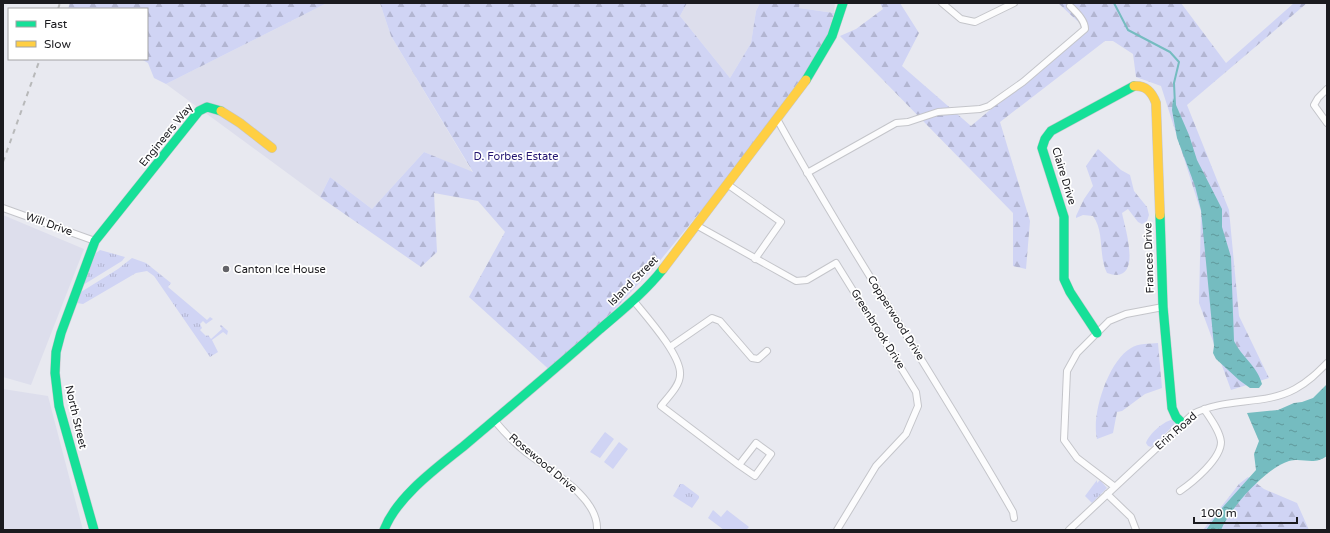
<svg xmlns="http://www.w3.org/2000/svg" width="1330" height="533" viewBox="0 0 1330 533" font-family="'Varela Round',sans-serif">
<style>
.built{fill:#dddeec}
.grass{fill:url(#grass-tufts)}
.forest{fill:url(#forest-firs)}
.pitch{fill:#d0d4f4}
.water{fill:url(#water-ripples)}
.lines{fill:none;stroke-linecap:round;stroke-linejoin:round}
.stream{stroke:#75bcc0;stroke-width:2}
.street-casing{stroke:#c4c5ca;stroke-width:8}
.fast-casing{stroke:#c4c5ca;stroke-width:10}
.slow-casing{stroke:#c4c5ca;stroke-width:10}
.street{stroke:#fcfcfd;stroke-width:6}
.fast{stroke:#16e098;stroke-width:9}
.slow{stroke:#ffcf43;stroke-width:9}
.rail{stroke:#b8b9ba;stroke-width:2;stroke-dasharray:5 5;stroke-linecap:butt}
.poi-dot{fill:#636368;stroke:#fff;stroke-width:1.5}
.labels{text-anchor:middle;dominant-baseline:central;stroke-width:3.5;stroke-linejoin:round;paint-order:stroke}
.street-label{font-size:11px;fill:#1b1b1f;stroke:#fff}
.park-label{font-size:11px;fill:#241671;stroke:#fff}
.poi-label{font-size:11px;fill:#1b1b1f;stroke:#fff;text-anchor:start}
</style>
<defs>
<pattern id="grass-tufts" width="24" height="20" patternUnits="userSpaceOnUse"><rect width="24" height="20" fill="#d0d4f4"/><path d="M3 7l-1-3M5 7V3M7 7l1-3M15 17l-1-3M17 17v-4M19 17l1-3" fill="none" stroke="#b2b5d1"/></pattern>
<pattern id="forest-firs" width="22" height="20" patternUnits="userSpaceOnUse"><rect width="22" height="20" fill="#d0d4f4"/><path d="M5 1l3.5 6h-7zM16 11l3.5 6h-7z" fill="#b2b5d1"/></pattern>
<pattern id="water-ripples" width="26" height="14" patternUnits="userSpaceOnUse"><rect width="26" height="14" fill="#75bcc0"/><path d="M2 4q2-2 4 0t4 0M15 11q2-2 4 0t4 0" fill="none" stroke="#5f989b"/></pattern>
</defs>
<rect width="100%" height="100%" fill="#e8e9f0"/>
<!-- built -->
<path class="built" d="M327,3H380L391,36L473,173L424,152L372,209L330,177L320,197L166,84Z
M687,3H760L756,11L751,43L730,78L680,16Z
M800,3H835L834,13L799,8Z
M3,215L84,249L31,385L3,377Z
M3,389L48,396L83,530H3Z"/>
<!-- grass -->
<path class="grass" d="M100,250L125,257L122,261L83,285L96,253Z
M132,258L146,263L171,283L168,287L207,320L210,317L213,319L206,324L203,321L200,324L202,328L200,330L206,336L208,335L211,339L222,329L220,326L221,325L228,331L227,335L223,332L212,340L218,352L210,357L154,276L147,271L136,273L83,304L77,303L81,292L118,269Z
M1171,420L1175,422L1174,425L1151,447L1148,446L1146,443C1149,434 1163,422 1171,420Z
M1097,480V483L1100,480L1107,488L1092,503L1085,496Z
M680,484H683L699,496V498L692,508L673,496Z"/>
<!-- forest -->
<path class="forest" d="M70,3H327L166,84L154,78L148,63L141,59H147V9H68Z
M380,3H687L680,16L730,78L751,43L756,11L760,3H800L799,8L834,13L817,70L658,263L554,374L469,297L505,232L478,201L434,193L437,252L421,267L320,197L330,177L372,209L424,152L473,172L391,36Z
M880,3H900L919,33L902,66L971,126L1086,29L1058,3H1181L1226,63L1294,3H1307L1187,105L1229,210L1239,316L1269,378L1231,390L1199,303L1201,212L1161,86L1136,77L1133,54L1113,41H1105L1000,122L1030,221L1026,269L1013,266V213L840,36L856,29L883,9Z
M1098,149L1121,170L1130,175L1134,191L1147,207L1149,215L1147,221L1142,224L1138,222L1128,209L1122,213C1125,228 1144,286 1107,273C1098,255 1105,233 1093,216L1083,215L1076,218V216L1084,199L1093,186L1086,166Z
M1158,343L1162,388L1145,394L1122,411L1117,412L1113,433L1097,439C1091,415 1108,361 1131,348C1138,343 1150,344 1158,343Z
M1248,477L1264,489L1297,503L1309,530H1203L1239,484Z"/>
<!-- pitch -->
<path class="pitch" d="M605,432L614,439L600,458L590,452Z
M619,442L628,449L613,469L604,462Z
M713,510L721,517L727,510L749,527L746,530H724L708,518Z"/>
<!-- water -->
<path class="water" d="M1173,98L1189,135L1197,160L1222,209V227L1231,257L1234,341C1241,356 1258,367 1262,384L1259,388H1250L1239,380L1216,359L1213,353L1214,346L1201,210L1195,186L1177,138L1172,110Z
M1327,384V456C1313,466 1303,457 1289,461C1266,468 1230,508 1221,530H1206L1222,508L1256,470L1254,454L1259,441L1247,413L1278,410L1294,403L1302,402L1313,398Z"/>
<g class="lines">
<!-- stream -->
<path class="stream" d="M1114,3L1128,30L1170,52L1179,62L1174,83L1175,105"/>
<!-- street casing -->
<g class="street-casing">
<path id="street" d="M942,3L961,19L975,22L1014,3
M1327,89L1318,98L1314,105L1327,123
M777,119C851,253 937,379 1013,512L1014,518
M807,173L896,123L908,122L938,112L980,109L989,106L1023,82L1085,29C1085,20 1076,12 1070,6
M727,184L781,222L755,259
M3,208L95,241
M696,225L796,281L807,280L836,263L916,392L918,406L906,434L876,466L837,530
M633,300C646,316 682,356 680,375C680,386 667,398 661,406L739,465L756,443L771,454L755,476L739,465
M670,347L712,318L720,321L752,358L758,359L767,351
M494,420C504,432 515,444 527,453C549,470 599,497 597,530
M1115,487L1077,458L1064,440L1067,371L1077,353L1109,321L1126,314L1163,307
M1180,491C1193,482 1221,459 1221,442C1220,431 1210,418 1204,409
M1107,494L1131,517L1136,530
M1069,530L1193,414C1225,397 1264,406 1295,389C1308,382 1317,373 1327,363"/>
</g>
<!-- fast casing -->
<g class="fast-casing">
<path id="fast" d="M806,80L832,36L843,3
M1160,215L1163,307L1172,408L1176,417L1182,423
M1097,333L1070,292L1064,279V217L1042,148L1045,139L1051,131L1134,86
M94,530L59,406L55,373L56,352L61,333L95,241L199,111L207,107L221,111
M384,530C397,496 438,467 465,445C510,407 555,369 599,330C621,311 645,292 663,269"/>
</g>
<!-- slow casing -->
<g class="slow-casing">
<path id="slow" d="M1134,86C1146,85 1152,92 1156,103L1160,215
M221,111L240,123L272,148
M663,269L806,80"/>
</g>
<!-- street -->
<use href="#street" class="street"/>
<!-- fast -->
<use href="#fast" class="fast"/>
<!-- slow -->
<use href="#slow" class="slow"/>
<!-- rail -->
<path class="rail" d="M58,9L60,3
M3,162L40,59"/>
</g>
<!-- markers -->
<circle class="poi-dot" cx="226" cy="269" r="4"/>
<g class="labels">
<!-- street labels -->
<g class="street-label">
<text transform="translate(166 135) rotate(-51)">Engineers Way</text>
<text transform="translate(1064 176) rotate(73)">Claire Drive</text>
<text transform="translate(49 224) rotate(20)">Will Drive</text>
<text transform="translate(1149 258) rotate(-92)">Frances Drive</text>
<text transform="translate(633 281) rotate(-45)">Island Street</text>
<text transform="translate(896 318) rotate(58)">Copperwood Drive</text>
<text transform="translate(878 329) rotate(58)">Greenbrook Drive</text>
<text transform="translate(76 417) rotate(77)">North Street</text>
<text transform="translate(1176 431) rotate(-41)">Erin Road</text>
<text transform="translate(543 463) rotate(40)">Rosewood Drive</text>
</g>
<!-- park labels -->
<g class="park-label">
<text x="516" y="156">D. Forbes Estate</text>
</g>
<!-- poi labels -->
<g class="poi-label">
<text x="234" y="269">Canton Ice House</text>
</g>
</g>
<!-- border -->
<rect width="1330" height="533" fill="none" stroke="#1b1b1f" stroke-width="8"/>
<!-- legend -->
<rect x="8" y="8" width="140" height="52" fill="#ffffff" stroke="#a4a4a5"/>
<rect x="16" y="21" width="20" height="6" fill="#16e098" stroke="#a4a4a5"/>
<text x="44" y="28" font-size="12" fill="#1b1b1f">Fast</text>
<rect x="16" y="41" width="20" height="6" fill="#ffcf43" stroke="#a4a4a5"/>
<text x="44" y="48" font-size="12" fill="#1b1b1f">Slow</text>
<!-- scale -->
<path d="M1194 517v6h103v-6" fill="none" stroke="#1b1b1f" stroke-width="2"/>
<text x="1200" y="517" font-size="12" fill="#1b1b1f" stroke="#ffffff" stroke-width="3" paint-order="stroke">100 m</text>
</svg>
